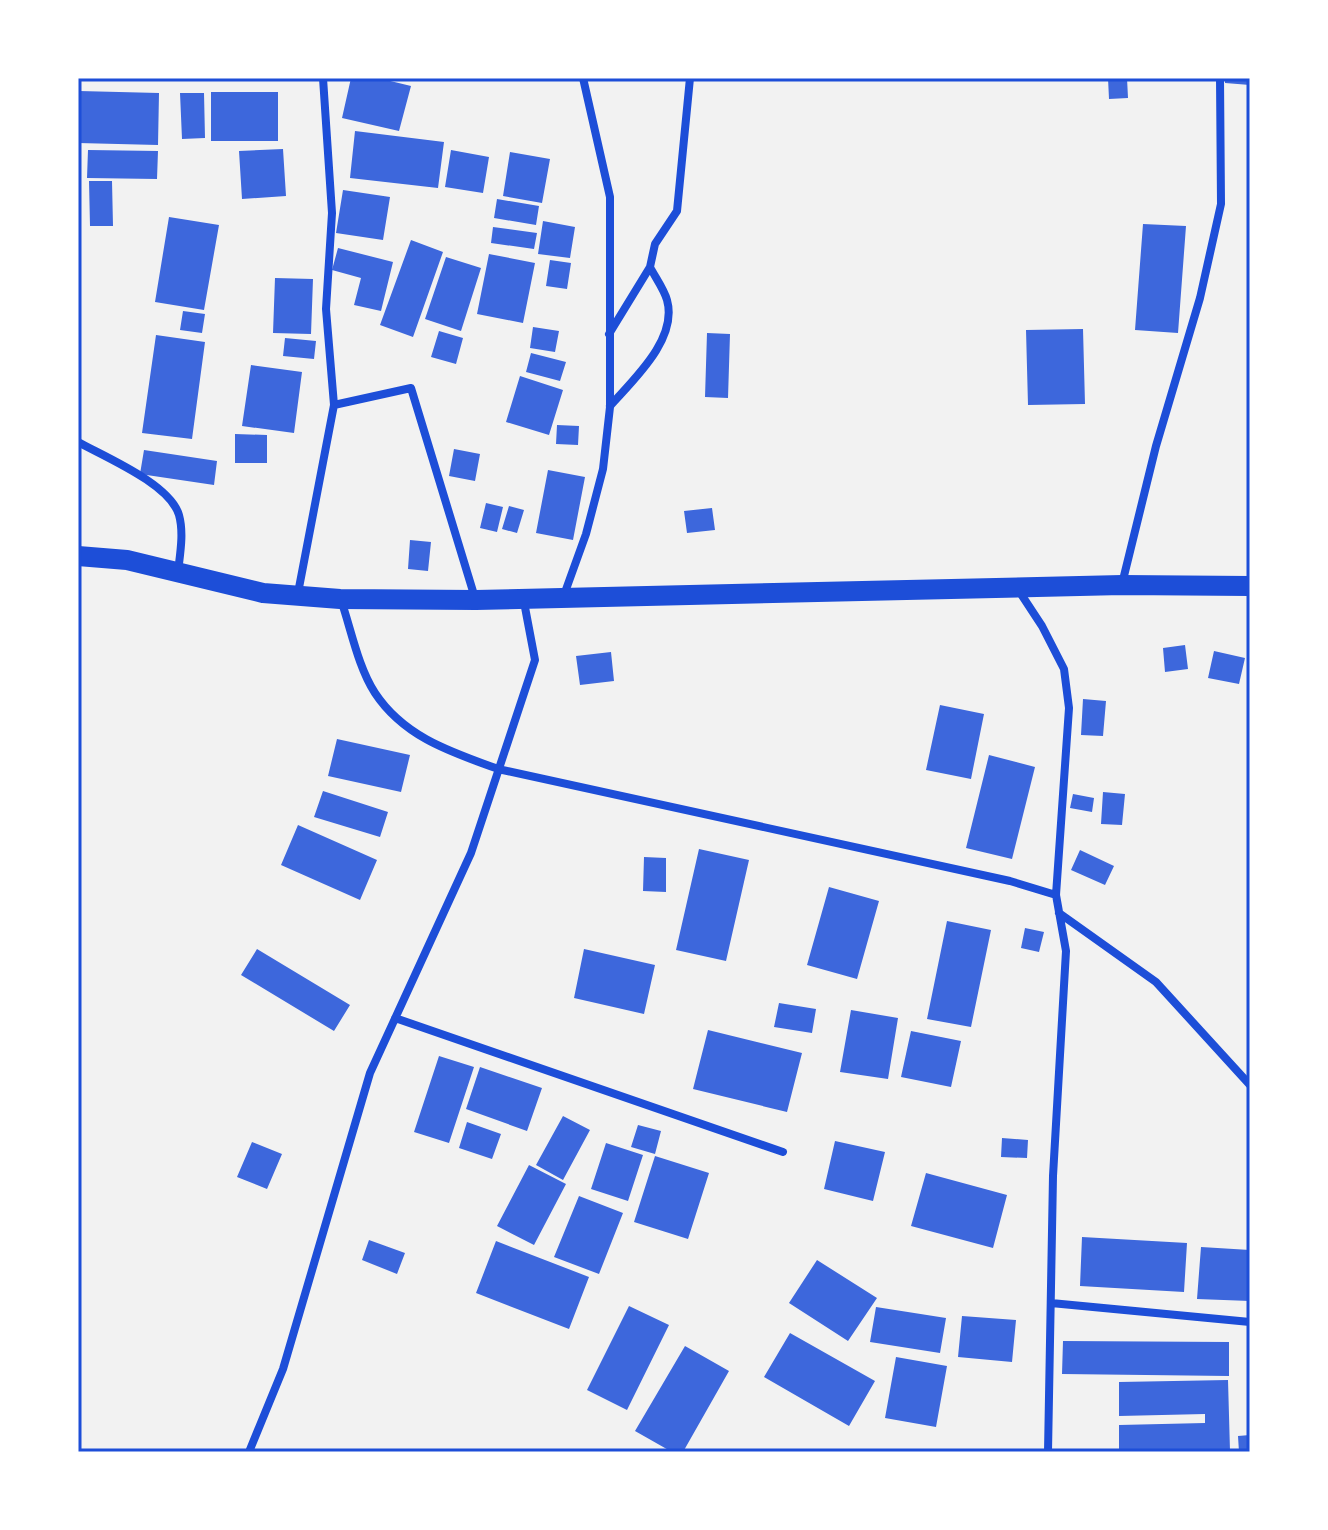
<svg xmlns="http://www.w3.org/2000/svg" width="1328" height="1530" viewBox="0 0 1328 1530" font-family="Montserrat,sans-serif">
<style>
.building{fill:#3d67dc}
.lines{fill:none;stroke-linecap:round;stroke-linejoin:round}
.minor{stroke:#1d4ed8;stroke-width:8}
.primary{stroke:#1d4ed8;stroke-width:20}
.neatline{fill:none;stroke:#1d4ed8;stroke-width:3}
</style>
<rect width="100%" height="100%" fill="#f2f2f2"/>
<!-- building -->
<path class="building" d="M351,78H378L411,86L399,131L342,118Z
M1108,78H1127L1128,98L1109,99Z
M1225,78H1250V85L1225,83Z
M79,91L159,93L158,145L78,143Z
M211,92H278V141H211Z
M180,93H204L205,138L182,139Z
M355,131L444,142L438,188L350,178Z
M283,149L286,196L242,199L239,151Z
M88,150L158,151L157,179L87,178Z
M451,150L489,157L483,193L445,187Z
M510,152L550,159L542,203L503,196Z
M89,181H112L113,226H90Z
M343,190L390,197L383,240L336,233Z
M497,199L539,206L536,225L494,218Z
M169,217L219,225L204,310L155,302Z
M543,221L575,227L570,258L538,254Z
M1143,224L1186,226L1178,333L1135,330Z
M493,227L537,233L534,249L491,243Z
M411,240L443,252L413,337L380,325Z
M338,248L393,262L381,311L354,305L361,278L332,270Z
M489,254L535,263L523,323L477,314Z
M446,257L481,268L461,331L425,319Z
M550,260L571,263L567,289L546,286Z
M275,278L313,279L311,334L273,333Z
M183,311L205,314L202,333L180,330Z
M533,327L559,331L555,352L530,348Z
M1083,329L1085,404L1028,405L1026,330Z
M439,331L463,338L456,364L431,357Z
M707,333L730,334L728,398L705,397Z
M156,335L205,342L192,439L142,433Z
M285,338L316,341L314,359L283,356Z
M531,353L566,362L560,381L526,372Z
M251,365L302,372L294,433L242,426Z
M520,376L563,390L549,435L506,422Z
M557,425L579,426L578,445L556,444Z
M235,434L267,435V463H235Z
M454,449L480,454L475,481L449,476Z
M144,450L217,461L214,485L140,474Z
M548,470L585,477L573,540L536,533Z
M486,503L503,507L497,532L480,528Z
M509,506L524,510L517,533L502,529Z
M712,508L715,530L687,533L684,511Z
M410,540L431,542L428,571L408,569Z
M1185,645L1188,669L1165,672L1163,648Z
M1214,651L1245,658L1239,684L1208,678Z
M611,652L614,681L580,685L576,656Z
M1083,699L1106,701L1103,736L1081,735Z
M940,705L984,714L971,779L926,770Z
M337,739L410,755L401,792L328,776Z
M989,755L1035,767L1012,859L966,848Z
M323,791L388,812L380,837L314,817Z
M1103,792L1125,794L1122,825L1101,824Z
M1073,794L1094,798L1092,812L1070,808Z
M298,825L377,860L360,900L281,865Z
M699,849L749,860L726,961L676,950Z
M1080,850L1114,866L1105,885L1071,870Z
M644,857L666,858V892L643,891Z
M829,887L879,901L857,979L807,965Z
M947,921L991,930L971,1027L927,1019Z
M1025,928L1044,932L1039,952L1021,948Z
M257,949L350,1005L334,1031L241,975Z
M584,949L655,965L644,1014L574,998Z
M779,1003L816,1009L812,1033L774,1027Z
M851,1010L898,1018L888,1079L840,1072Z
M708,1030L802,1053L787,1112L693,1089Z
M911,1031L961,1041L951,1087L901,1077Z
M439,1056L474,1067L449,1143L414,1132Z
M480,1067L542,1088L527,1131L466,1109Z
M563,1116L590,1130L563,1180L536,1165Z
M467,1122L501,1134L492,1159L459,1148Z
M638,1125L661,1131L655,1154L631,1147Z
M1002,1138L1028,1140L1027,1158L1001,1157Z
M835,1141L885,1152L873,1201L824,1189Z
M252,1142L282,1154L267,1189L237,1177Z
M606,1143L643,1155L628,1201L591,1189Z
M655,1156L709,1173L688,1239L634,1222Z
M529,1165L566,1184L534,1245L497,1226Z
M926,1173L1007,1195L993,1248L911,1226Z
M579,1196L623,1213L599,1274L554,1257Z
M1082,1237L1187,1243L1184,1292L1080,1286Z
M369,1240L405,1253L397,1274L362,1260Z
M496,1241L589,1277L569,1329L476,1293Z
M1201,1247L1250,1250V1301L1197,1299Z
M817,1260L877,1298L848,1341L789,1303Z
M629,1306L669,1325L627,1410L587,1390Z
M876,1307L946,1318L940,1353L870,1342Z
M962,1316L1016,1320L1012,1362L958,1357Z
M790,1333L875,1381L849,1426L764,1377Z
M1063,1341L1229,1342V1376L1062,1374Z
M685,1346L729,1371L683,1452H672L635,1431Z
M896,1357L947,1366L936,1427L885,1418Z
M1228,1380L1230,1451L1119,1452V1425L1205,1423V1414L1119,1416V1382Z
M1250,1435V1452H1239L1238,1436Z"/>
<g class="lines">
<!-- minor -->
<path class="minor" d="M609,334L650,267L655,244L677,211L690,78
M334,405L411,388L475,598
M610,406C634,379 678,339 667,300C664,289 655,277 650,267
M78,442C105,457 170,484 179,515C184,533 180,554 178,572
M1122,584L1156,446L1200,298L1221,204L1220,78
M1017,588L1042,626L1064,669L1069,708L1056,895L1066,951L1053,1176L1048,1452
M298,593L334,405L326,309L332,213L323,78
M564,595L586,534L603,469L610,407V197L583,78
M341,600C351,629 358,667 375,693C404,737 451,752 498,769L1010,881L1056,895
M1059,913L1156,982L1250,1085
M395,1018L783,1152
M1051,1303L1250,1322
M249,1452L283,1369L370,1073L471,853L535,660L524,602"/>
<!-- primary -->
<path class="primary" d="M78,556L127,560L263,593L340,599L476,600L1122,585L1250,586"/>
</g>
<!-- border -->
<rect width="1328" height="1530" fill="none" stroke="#ffffff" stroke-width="160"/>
<rect x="80" y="80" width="1168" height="1370" class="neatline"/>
</svg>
